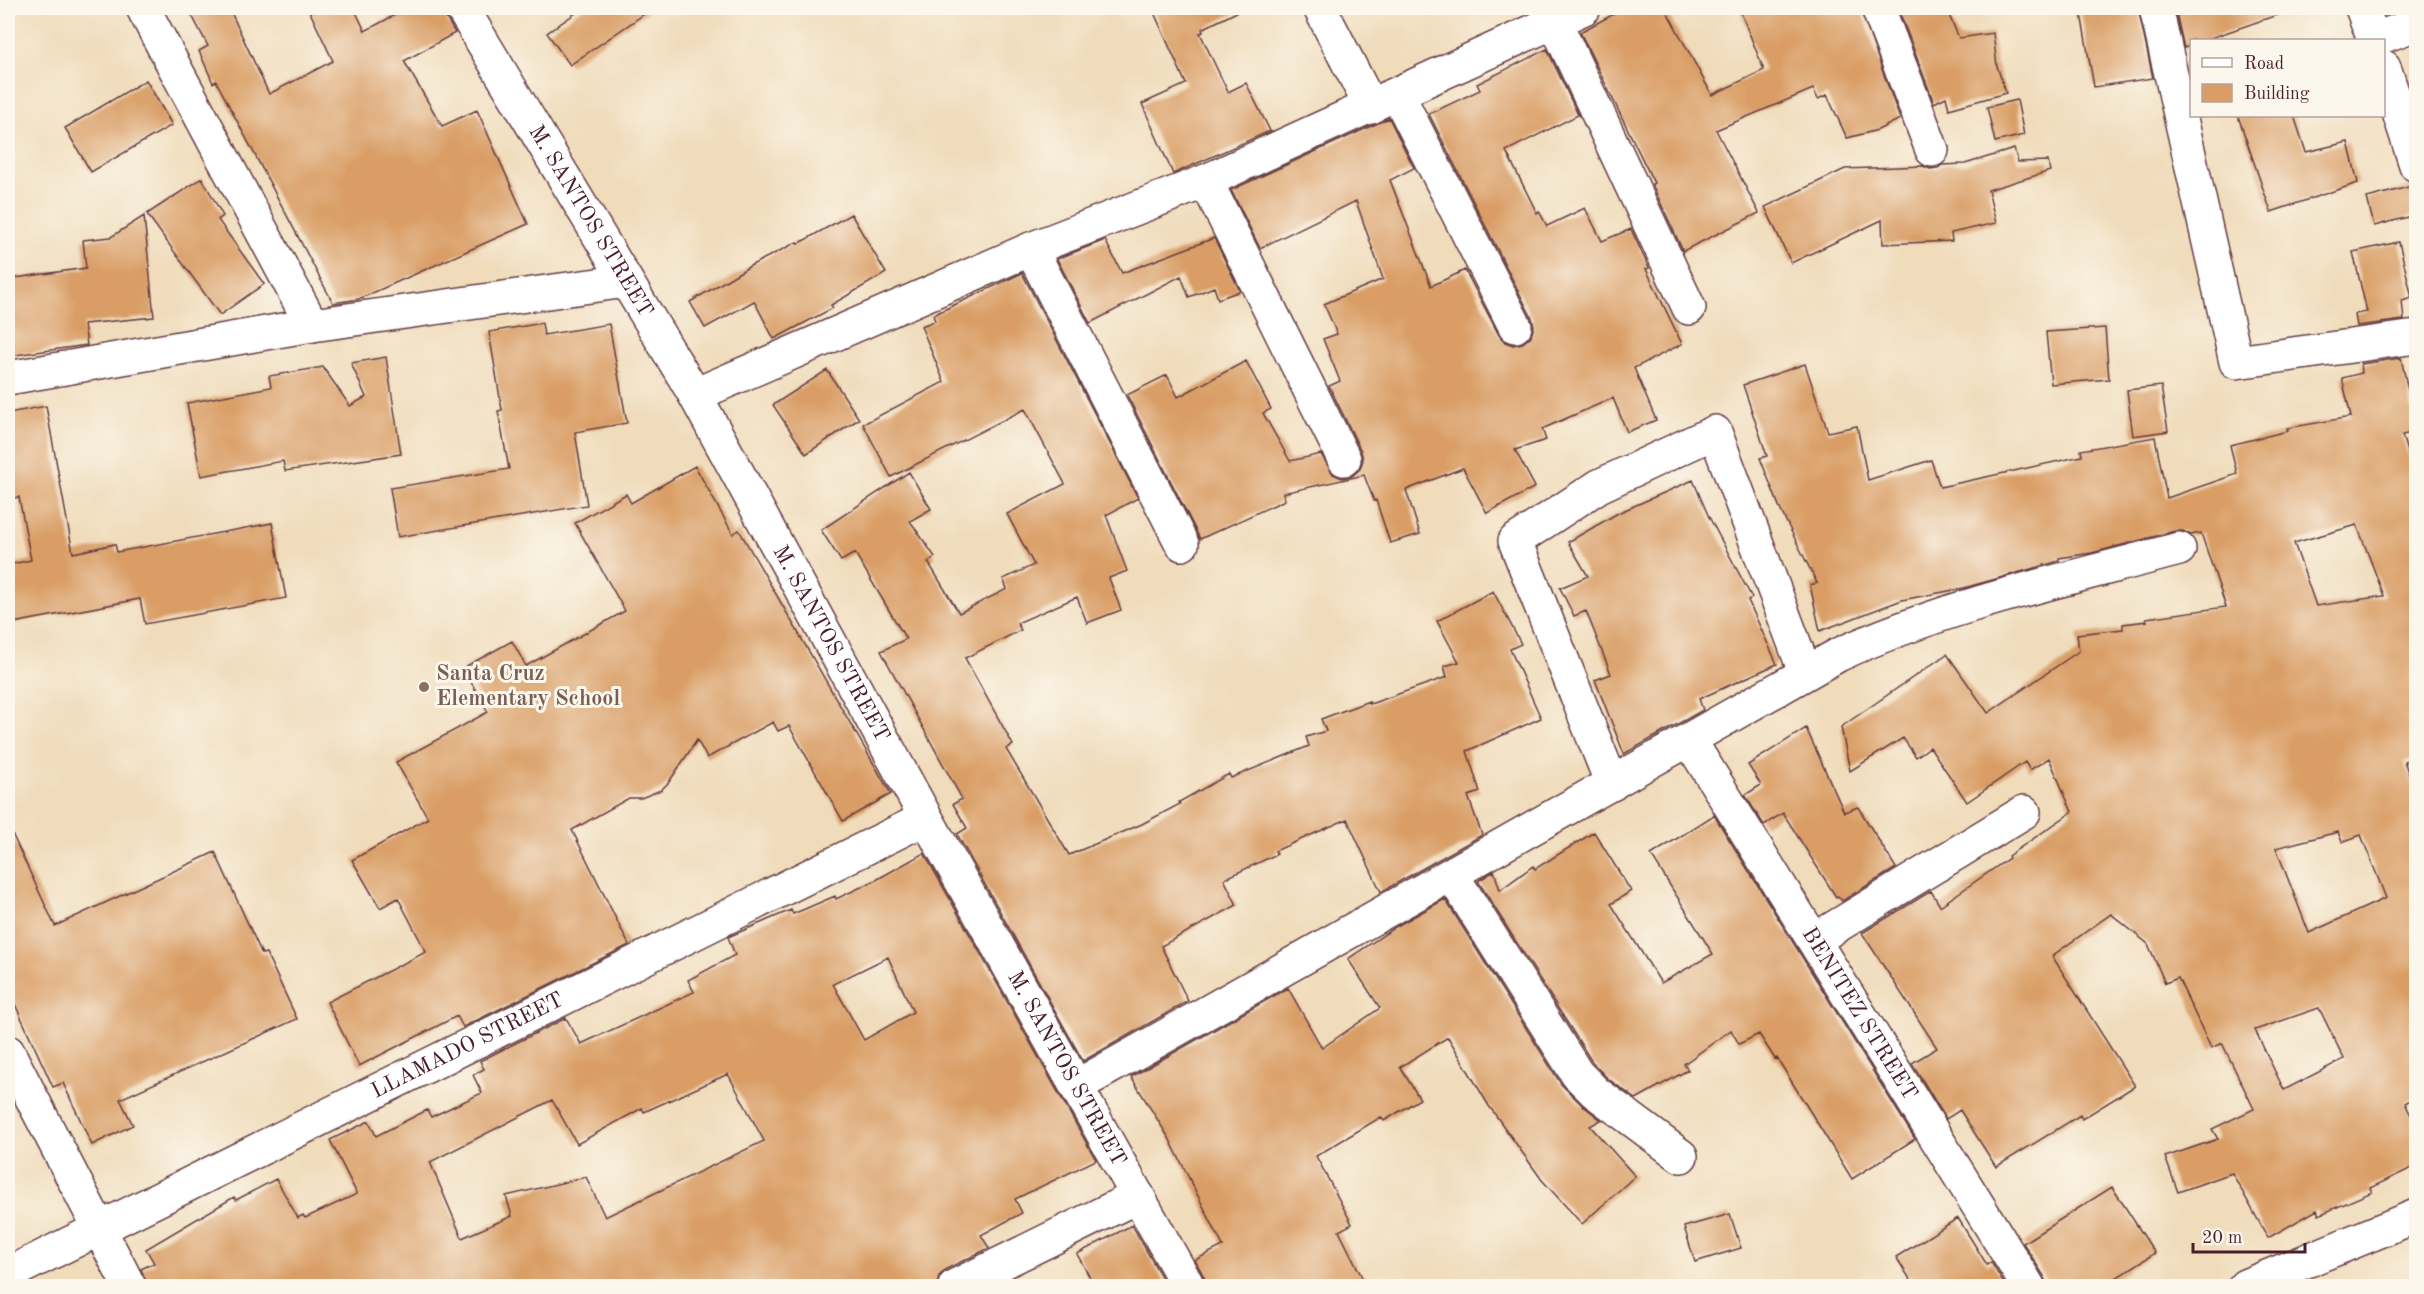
<svg xmlns="http://www.w3.org/2000/svg" width="2424" height="1294" viewBox="0 0 2424 1294" font-family="'Old Standard TT',serif">
<style>
.building{fill:#d99d65;fill-rule:evenodd}
.lines{fill:none;stroke-linecap:round;stroke-linejoin:round}
.minor-casing{stroke:#633b41;stroke-width:36}
.tertiary-casing{stroke:#633b41;stroke-width:36}
.secondary-casing{stroke:#633b41;stroke-width:36}
.minor{stroke:#fff;stroke-width:33}
.tertiary{stroke:#fff;stroke-width:33}
.secondary{stroke:#fff;stroke-width:33}
.education-dot{fill:#8d6e63;stroke:#fbf7ec;stroke-width:2}
.labels{text-anchor:middle;dominant-baseline:central;stroke-width:6;stroke-linejoin:round;paint-order:stroke}
.street-label{font-size:22px;fill:#4a1f2b;stroke:#fbf7ec}
.education-label{font-size:22px;font-weight:bold;fill:#785e54;stroke:#fbf7ec;text-anchor:start}
</style>
<rect width="100%" height="100%" fill="#fbf7ec"/>
<filter id="ink" filterUnits="userSpaceOnUse"><feTurbulence type="fractalNoise" baseFrequency=".0167" numOctaves="2"/><feDisplacementMap in="SourceGraphic" scale="12" xChannelSelector="R" yChannelSelector="G"/><feConvolveMatrix kernelMatrix="1 2 1 2 8 2 1 2 1" color-interpolation-filters="sRGB"/></filter>
<filter id="wash" filterUnits="userSpaceOnUse"><feTurbulence type="fractalNoise" baseFrequency=".008" numOctaves="4" result="noise"/><feDisplacementMap in="SourceGraphic" scale="24" xChannelSelector="R" yChannelSelector="G"/><feGaussianBlur stdDeviation="1.35" result="paint"/><feColorMatrix in="noise" values="0 0 0 0 0 0 0 0 0 0 0 0 0 0 0 0 0 1.4 0 .05"/><feComposite in="paint" operator="in"/></filter>
<g filter="url(#wash)">
<rect width="100%" height="100%" fill="#f0dcbb"/>
<g id="blocks">
<!-- building -->
<path class="building" d="M188,8H229L269,94L333,61L308,8H354L365,31L408,8H443L446,18L455,33L404,61L442,126L477,110L528,224L359,299L333,303L216,81L213,83L199,51L208,46Z
M583,8H653L570,65L547,33Z
M1152,8H1245L1202,29L1203,32L1200,33L1228,92L1246,83L1270,131L1173,174L1142,104L1186,84Z
M1625,8H1665L1712,95L1764,70L1739,8H1860L1900,119L1878,130L1847,138L1827,95L1818,99L1813,89L1716,130L1759,213L1683,251L1652,184L1654,183L1580,32Z
M1898,8H1946L1959,38L1993,33L1997,66L2006,93L1949,109L1946,97L1934,103Z
M2080,8H2138L2153,78L2094,87Z
M2175,8H2286V12L2205,40H2192V45L2184,48Z
M1547,49L1578,115L1506,151L1537,213L1539,211L1547,226L1585,208L1602,241L1631,229L1649,268L1646,269L1682,344L1634,368L1656,420L1627,432L1613,398L1542,429L1546,440L1515,450L1535,487L1487,513L1463,468L1406,490L1420,534L1390,543L1376,500L1374,501L1364,475L1283,493L1285,500L1200,539L1127,395L1167,375L1178,397L1246,361L1271,409L1263,413L1290,461L1321,454L1333,474L1342,478L1352,476L1360,469L1363,460L1361,451L1329,386L1340,381L1323,339L1337,334L1324,304L1383,279L1356,201L1260,248L1231,190L1389,118L1414,168L1390,180L1431,286L1465,270L1499,335L1505,342L1513,345L1523,343L1531,336L1534,326L1532,318L1429,114L1480,90L1477,84Z
M146,80L172,125L91,172L65,128Z
M2017,100L2024,135L1995,142L1987,107Z
M2238,116H2294L2306,152L2348,142L2358,183L2271,212Z
M2014,149L2018,162L2048,161L2050,171L1988,190L1996,223L1951,233L1952,241L1883,244L1882,220L1791,263L1765,207L1845,169L1923,166L1930,169L1938,168L1942,165L1965,164Z
M202,178L223,216L218,220L264,284L220,315L147,214Z
M2416,185V215L2374,226L2367,198Z
M851,214L886,273L831,305L833,308L774,339L754,301L705,328L690,302L750,266L797,242L798,244Z
M144,216L154,317L84,324L87,345L8,356V279L86,268L83,240L111,237Z
M1214,238L1240,291L1218,299L1214,287L1189,297L1181,276L1090,323L1057,259L1105,240L1122,273Z
M2399,242L2412,298L2402,301L2404,320L2357,326L2355,314L2367,312L2353,252Z
M1022,273L1138,498L1106,515L1127,571L1109,578L1121,610L1087,623L1077,597L1017,623L1021,630L965,658L1013,745L1006,749L1069,855L1142,824L1180,804L1179,802L1229,774L1231,778L1309,746L1306,737L1326,731L1321,719L1369,701L1370,704L1447,677L1444,666L1459,662L1437,621L1493,591L1521,644L1510,649L1541,718L1467,751L1480,792L1468,796L1482,835L1381,892L1347,819L1275,851L1277,854L1224,879L1237,905L1161,946L1188,1001L1083,1061L957,834L967,828L953,804L962,799L881,651L906,639L855,553L841,561L821,530L909,472L931,509L910,521L935,557L928,562L959,613L1007,589L1003,579L1034,565L1007,514L1065,484L1025,409L891,477L863,424L944,382L921,326L935,321L933,315Z
M542,323L544,335L609,324L627,423L575,432L587,505L398,537L390,488L509,469L498,411L502,410L489,332Z
M2105,328L2109,379L2051,384L2046,332Z
M386,357L401,454L285,471L283,461L201,476L187,403L271,387L269,376L323,367L350,406L366,397L351,363Z
M2401,358L2416,426V432L2402,435L2416,481V759L2404,761L2416,793V1097L2405,1103L2416,1126V1166L2370,1188L2372,1192L2319,1215L2317,1210L2268,1238L2232,1173L2178,1192L2165,1157L2218,1139L2212,1129L2254,1109L2222,1043L2211,1048L2178,978L2165,983L2148,944L2111,914L2052,956L2135,1086L2082,1119L2080,1115L1996,1167L1960,1110L1946,1119L1912,1063L1937,1048L1862,933L1931,891L1940,906L2009,858L2008,856L2072,812L2049,758L2030,770L2025,762L1967,802L1930,747L1916,757L1903,738L1850,771L1841,727L1947,654L1988,713L2079,651L2077,634L2123,629V624L2147,621L2146,618L2226,607L2201,533L2191,535L2183,531H2175L2092,553L2059,558V561L1964,588L1902,600L1820,631L1810,585L1817,583L1781,511L1760,458L1767,456L1743,385L1805,364L1828,432L1857,426L1868,480L1931,460L1940,487L2082,456L2081,450L2155,437L2167,498L2237,474L2230,445L2288,431L2287,428L2351,417L2342,378L2362,373L2361,364ZM2357,525L2384,596L2316,606L2294,543ZM2338,832L2342,842L2361,835L2386,898L2309,933L2276,848ZM2319,1008L2344,1059L2284,1090L2255,1030Z
M827,370L859,419L806,454L773,405Z
M2161,386L2168,431L2133,436L2127,390Z
M46,406L73,553L115,544L117,552L272,523L286,598L145,624L140,599L8,624V565L31,560L19,497L8,499V413Z
M695,466L733,534L739,530L891,794L843,821L789,726L778,731L773,722L707,758L697,740L669,782L661,790L641,798H629L572,830L629,945L463,1027L457,1016L359,1066L327,1002L426,952L398,898L380,908L352,860L428,818L396,762L488,712L463,668L512,641L526,666L625,611L575,523L626,494L631,503Z
M1693,480L1708,515L1752,598L1748,600L1777,664L1699,699L1703,710L1624,754L1595,680L1611,674L1586,611L1574,616L1560,588L1588,576L1568,542L1618,513Z
M1806,728L1844,812L1858,807L1896,868L1842,901L1838,896L1836,897L1783,813L1764,825L1745,795L1761,785L1748,765Z
M1714,815L1915,1139L1852,1179L1777,1058L1775,1059L1759,1034L1739,1044L1731,1030L1684,1064L1688,1070L1636,1099L1607,1078L1592,1062L1478,881L1494,871L1500,890L1533,866L1535,869L1594,832L1631,891L1611,904L1661,983L1713,954L1651,855Z
M8,825L55,926L215,852L262,954L266,953L297,1019L120,1099L133,1125L92,1145L63,1083L53,1087L8,989Z
M924,853L1096,1160L1015,1199L1022,1213L981,1235L989,1248L946,1269L939,1276L937,1287H148L141,1269L154,1263L146,1249L234,1197L236,1200L276,1179L298,1218L303,1215L305,1218L357,1194L330,1140L369,1121L376,1136L427,1110L431,1117L482,1093L473,1075L484,1069L480,1061L566,1018L581,1044L694,992L688,980L735,955L728,937L791,910L793,914L835,896L836,899L876,880ZM888,957L913,1012L864,1040L833,984ZM728,1074L764,1141L605,1217L586,1177L506,1196L512,1216L462,1238L430,1162L552,1100L577,1144L642,1108L644,1112Z
M1445,899L1561,1084L1582,1105L1601,1120L1590,1126L1635,1176L1582,1224L1542,1180L1489,1106L1448,1037L1400,1067L1420,1099L1384,1121L1381,1117L1316,1156L1352,1224L1339,1231L1367,1287H1207L1204,1277L1195,1260L1223,1246L1169,1138L1131,1077L1288,988L1322,1048L1380,1008L1348,959L1397,926Z
M2112,1187L2155,1253L2102,1287H2047L2044,1276L2023,1243Z
M1730,1214L1741,1248L1695,1262L1684,1227Z
M1958,1218L1987,1265L1991,1262L2006,1287H1915L1896,1257Z
M1132,1225L1167,1287H1095L1077,1254Z"/>
</g>
</g>
<g filter="url(#ink)">
<use href="#blocks" fill-opacity="0" stroke="#633b41" stroke-width="1.5"/>
<g class="lines">
<!-- minor casing -->
<g class="minor-casing">
<g id="minor">
<path d="M143,8L312,325"/>
<path d="M1320,8L1371,107"/>
<path d="M1878,8L1932,150"/>
<path d="M2156,8L2236,362L2416,337"/>
<path d="M2362,8L2374,40"/>
<path d="M1555,22L1689,308"/>
<path d="M2373,40L2416,24"/>
<path d="M2384,67L2416,165"/>
<path d="M1398,95L1515,326"/>
<path d="M1206,181L1344,459"/>
<path d="M1031,249L1182,544"/>
<path d="M695,395L1031,249L1206,181L1584,8"/>
<path id="s1" d="M1690,741L2028,1286"/>
<path d="M1612,784L1515,541L1599,486L1715,432L1805,672"/>
<path d="M1452,875L1577,1074L1595,1092L1681,1156"/>
<path d="M1814,940L2024,812"/>
<path d="M1077,1086L1838,655C1946,605 2065,580 2179,549"/>
<path id="s2" d="M8,1274L926,818"/>
<path d="M955,1286L1138,1196"/>
</g>
</g>
<!-- tertiary casing -->
<g class="tertiary-casing">
<g id="tertiary">
<path id="s3" d="M462,8L695,395L926,818L1188,1286"/>
<path d="M8,378L312,325L626,281"/>
<path d="M8,1052L129,1286"/>
</g>
</g>
<!-- secondary casing -->
<g class="secondary-casing">
<path id="secondary" d="M2245,1286L2416,1216"/>
</g>
<!-- minor -->
<use href="#minor" class="minor"/>
<!-- tertiary -->
<use href="#tertiary" class="tertiary"/>
<!-- secondary -->
<use href="#secondary" class="secondary"/>
</g>
</g>
<!-- markers -->
<circle class="education-dot" cx="424" cy="687" r="6"/>
<g class="labels">
<!-- street labels -->
<g class="street-label">
<text stroke="none"><textPath href="#s3" startOffset="249">M. SANTOS STREET</textPath></text>
<text stroke="none"><textPath href="#s3" startOffset="735">M. SANTOS STREET</textPath></text>
<text stroke="none"><textPath href="#s1" startOffset="321">BENITEZ STREET</textPath></text>
<text stroke="none"><textPath href="#s2" startOffset="513">LLAMADO STREET</textPath></text>
<text stroke="none"><textPath href="#s3" startOffset="1221">M. SANTOS STREET</textPath></text>
</g>
<!-- education labels -->
<g class="education-label">
<text x="436" y="674">Santa Cruz<tspan x="436" dy="25">Elementary School</tspan></text>
</g>
</g>
<!-- margin -->
<rect width="2424" height="1294" fill="none" stroke="#fbf7ec" stroke-width="30"/>
<!-- legend -->
<rect x="2190" y="39" width="195" height="78" fill="#fbf7ec" stroke="#b4a19f" stroke-width="1.5"/>
<rect x="2202" y="58" width="30" height="9" fill="#ffffff" stroke="#b4a19f" stroke-width="1.5"/>
<text x="2244" y="69" font-size="18" fill="#4a1f2b">Road</text>
<rect x="2202" y="84" width="30" height="18" fill="#d99d65" stroke="#b4a19f" stroke-width="1.5"/>
<text x="2244" y="99" font-size="18" fill="#4a1f2b">Building</text>
<!-- scale -->
<path d="M2193 1243v9h112v-9" fill="none" stroke="#4a1f2b" stroke-width="3"/>
<text x="2202" y="1243" font-size="18" fill="#4a1f2b" stroke="#fbf7ec" stroke-width="4.5" paint-order="stroke">20 m</text>
</svg>
